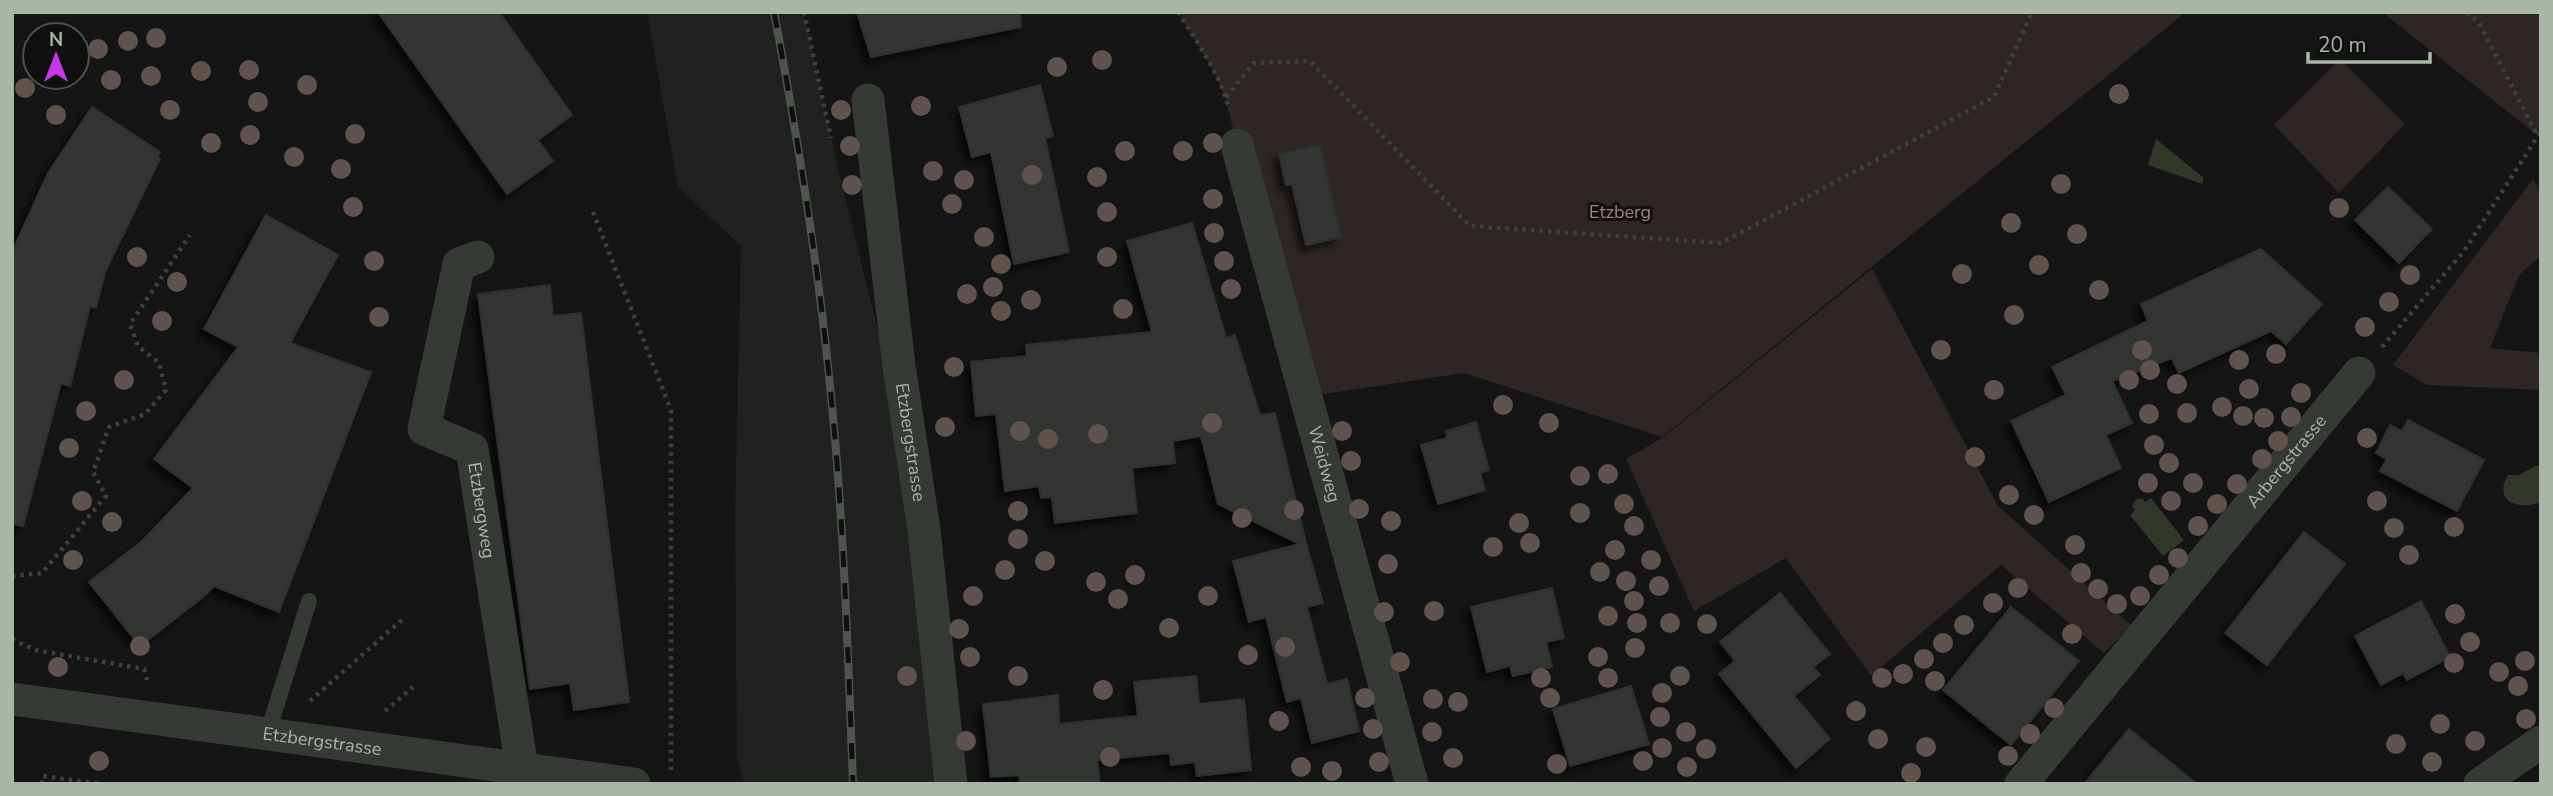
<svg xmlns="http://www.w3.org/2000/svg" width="2553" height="796" viewBox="0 0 2553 796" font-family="'Nunito Sans',sans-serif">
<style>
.built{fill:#202220}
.green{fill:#2d2624}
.water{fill:#31382a}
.building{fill:#313431;stroke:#2e312e;stroke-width:2;filter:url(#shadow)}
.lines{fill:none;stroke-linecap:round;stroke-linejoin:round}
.path{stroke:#3c413b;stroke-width:4.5;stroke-dasharray:3.5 5;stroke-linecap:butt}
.lane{stroke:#353a35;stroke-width:16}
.street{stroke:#353a35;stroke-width:33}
.rail-casing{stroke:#4f554e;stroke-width:8}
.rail{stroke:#0f100f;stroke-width:5;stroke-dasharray:16;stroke-linecap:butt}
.tree{fill:#60524e}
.labels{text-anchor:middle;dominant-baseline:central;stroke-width:6;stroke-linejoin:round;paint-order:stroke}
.park-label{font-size:18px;fill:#9f847e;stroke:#0f100f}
.street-label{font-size:18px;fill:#a9b5a6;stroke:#0f100f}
</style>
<defs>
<filter id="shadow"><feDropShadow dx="-6" dy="6" stdDeviation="3.5" flood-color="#0009"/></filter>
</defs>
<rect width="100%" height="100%" fill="#141514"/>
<!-- built -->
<path class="built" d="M647,12H804L838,169L882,347L951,784H744L737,759L735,515L741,246L678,187Z"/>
<!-- green -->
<path class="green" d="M1178,12H2186L1662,437L1464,373L1304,397L1224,94L1211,67Z
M2382,12H2541V131L2537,135Z
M2340,59L2405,124L2339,193L2274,125Z
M2533,179L2541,193V256L2519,275L2490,348L2541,353V390L2427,385L2393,365Z
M1872,269L1998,506L2131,625L2104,653L2001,565L1871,676L1786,558L1694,611L1626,459L1662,438Z"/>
<!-- water -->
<path class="water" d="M2156,139L2204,178L2202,184L2148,165Z
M2535,466H2541V500L2539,503C2516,510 2493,501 2508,475H2519Z
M2142,498L2145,502L2151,498L2184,540L2163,556L2130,515L2135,510L2132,506L2136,500Z"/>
<!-- building -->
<path class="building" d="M378,12H499L572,115L538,140L553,161L507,194Z
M857,12H1020L1021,27L871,57Z
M1040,85L1053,136L1045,138L1069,252L1014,264L991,152L972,157L959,107Z
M92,107L160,152L157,157L160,159L105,272L96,308L90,306L70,386L61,383L23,526L12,524V252L48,173Z
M1320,145L1341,237L1306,245L1292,184L1286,185L1279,154Z
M2388,187L2432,229L2399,263L2355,220Z
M266,215L338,255L290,343L371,372L279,612L214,586L203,597L140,646L89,582L141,542L193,488L154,459L238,347L204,329Z
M1192,223L1226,338L1235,335L1260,415L1275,413L1306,543L1323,603L1307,607L1327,684L1347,679L1359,731L1312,743L1301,698L1287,702L1266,617L1249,622L1233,561L1300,544L1218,504L1201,436L1173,441L1175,463L1132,468L1137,513L1055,523L1052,497L1041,498L1039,486L1005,491L996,414L976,416L971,362L1027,356L1026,345L1152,332L1127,241Z
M2261,249L2322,304L2286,344L2271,331L2179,373L2172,358L2112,381L2132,423L2106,435L2121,468L2049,502L2011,421L2066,395L2052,367L2148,321L2141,304Z
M550,285L553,316L581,313L629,702L574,710L570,683L530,689L478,294Z
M2408,420L2484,460L2457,511L2380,471L2387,459L2376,453L2390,425L2402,431Z
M1476,422L1489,470L1480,473L1485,490L1438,504L1421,445L1447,438L1446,431Z
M2304,532L2345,564L2267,665L2225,633Z
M1552,588L1564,638L1546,642L1552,667L1513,676L1510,666L1487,672L1471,607Z
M1780,593L1830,654L1813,667L1820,675L1794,696L1830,739L1796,768L1719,674L1735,661L1720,642Z
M2421,601L2450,657L2407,680L2403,673L2381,685L2355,636Z
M2011,607L2079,661L2011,745L1943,690Z
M1196,676L1199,704L1244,699L1251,770L1197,776L1195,762L1171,765L1170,753L1097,760L1100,784H1020L1019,775L991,777L983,704L1058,695L1059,724L1138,716L1134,682Z
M1631,686L1649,744L1570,766L1553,709Z
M2129,729L2197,784H2084Z"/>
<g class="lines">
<!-- path -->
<path class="path" d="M804,12L831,138
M1178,12C1197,43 1221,74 1229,110
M2467,12L2479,23L2537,135
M1226,97L1254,63L1310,61L1470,226L1721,243L1994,97L2032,12
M593,212L671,410V770
M2382,347L2464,251L2541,131
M12,576L42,573L106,496L93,472L109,427L145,414L166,390L159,363L138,346L130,324L190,235
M12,639L35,650L144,669L147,680
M310,701L404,618
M385,711L413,687
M42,784L43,776L101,784"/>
<!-- lane -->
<path class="lane" d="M268,732L309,601"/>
<!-- street -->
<g class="street">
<path id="s1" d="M868,100L899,366L924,530L951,784"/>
<path id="s2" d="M1237,145L1412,784"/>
<path id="s3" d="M478,257L459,264L424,429L472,449L522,768L520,784"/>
<path id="s4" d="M12,699L634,784"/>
<path id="s5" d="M2021,784L2359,373"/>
<path d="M2480,784L2541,742"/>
</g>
<!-- rail casing -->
<g class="rail-casing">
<path id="rail" d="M774,12C798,140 819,267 831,396C844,525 848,655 853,784"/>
</g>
<!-- rail -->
<use href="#rail" class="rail"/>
</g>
<!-- trees -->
<g class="tree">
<circle cx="156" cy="38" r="10"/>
<circle cx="128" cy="41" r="10"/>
<circle cx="98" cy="49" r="10"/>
<circle cx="1102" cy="60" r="10"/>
<circle cx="1057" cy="67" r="10"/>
<circle cx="249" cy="70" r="10"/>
<circle cx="201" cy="71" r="10"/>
<circle cx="151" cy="76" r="10"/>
<circle cx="111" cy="80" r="10"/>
<circle cx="307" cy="85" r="10"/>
<circle cx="25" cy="88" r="10"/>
<circle cx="2119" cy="94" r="10"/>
<circle cx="258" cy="102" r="10"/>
<circle cx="921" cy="106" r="10"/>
<circle cx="170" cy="110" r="10"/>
<circle cx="841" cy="110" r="10"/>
<circle cx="56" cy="115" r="10"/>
<circle cx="355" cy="134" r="10"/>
<circle cx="250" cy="135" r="10"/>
<circle cx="211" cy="143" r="10"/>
<circle cx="1213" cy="143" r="10"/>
<circle cx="850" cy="146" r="10"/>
<circle cx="1125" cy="151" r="10"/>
<circle cx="1183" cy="151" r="10"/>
<circle cx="294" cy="157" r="10"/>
<circle cx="341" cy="169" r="10"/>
<circle cx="933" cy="171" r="10"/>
<circle cx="1032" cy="175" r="10"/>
<circle cx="1097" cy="177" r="10"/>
<circle cx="964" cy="180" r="10"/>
<circle cx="2061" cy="184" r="10"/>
<circle cx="852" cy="185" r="10"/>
<circle cx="1213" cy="199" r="10"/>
<circle cx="952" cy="204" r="10"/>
<circle cx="353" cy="207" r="10"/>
<circle cx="2339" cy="208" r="10"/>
<circle cx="1107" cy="212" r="10"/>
<circle cx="2011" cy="223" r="10"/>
<circle cx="1214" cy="233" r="10"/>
<circle cx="2077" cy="234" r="10"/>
<circle cx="984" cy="237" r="10"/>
<circle cx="137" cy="257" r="10"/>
<circle cx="1107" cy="257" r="10"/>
<circle cx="374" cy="261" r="10"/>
<circle cx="1224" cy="261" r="10"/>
<circle cx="1001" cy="264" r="10"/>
<circle cx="2039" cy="265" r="10"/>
<circle cx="1962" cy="274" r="10"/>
<circle cx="2410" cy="275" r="10"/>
<circle cx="177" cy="282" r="10"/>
<circle cx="993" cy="287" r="10"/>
<circle cx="1231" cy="289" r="10"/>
<circle cx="2099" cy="290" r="10"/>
<circle cx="967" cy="294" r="10"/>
<circle cx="1031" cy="300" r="10"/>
<circle cx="2389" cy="302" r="10"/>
<circle cx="1123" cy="309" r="10"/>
<circle cx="1001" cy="311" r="10"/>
<circle cx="2014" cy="315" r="10"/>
<circle cx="379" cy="317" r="10"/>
<circle cx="162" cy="321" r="10"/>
<circle cx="2365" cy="327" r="10"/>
<circle cx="1941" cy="350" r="10"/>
<circle cx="2142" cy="350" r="10"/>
<circle cx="2276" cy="354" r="10"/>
<circle cx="2239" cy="360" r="10"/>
<circle cx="954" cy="367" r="10"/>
<circle cx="2150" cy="370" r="10"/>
<circle cx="124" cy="380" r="10"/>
<circle cx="2129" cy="380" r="10"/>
<circle cx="2177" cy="384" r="10"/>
<circle cx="2249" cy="389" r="10"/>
<circle cx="1994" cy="390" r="10"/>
<circle cx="2301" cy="393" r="10"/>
<circle cx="1503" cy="405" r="10"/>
<circle cx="2222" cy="407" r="10"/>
<circle cx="86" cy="411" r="10"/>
<circle cx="2187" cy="413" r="10"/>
<circle cx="2149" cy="414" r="10"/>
<circle cx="2243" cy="416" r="10"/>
<circle cx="2291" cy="417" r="10"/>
<circle cx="2264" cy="418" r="10"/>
<circle cx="1212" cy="423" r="10"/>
<circle cx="1549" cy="423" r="10"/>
<circle cx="945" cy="427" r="10"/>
<circle cx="1020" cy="431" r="10"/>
<circle cx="1342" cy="431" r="10"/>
<circle cx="1098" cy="434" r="10"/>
<circle cx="2367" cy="438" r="10"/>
<circle cx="1048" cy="439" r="10"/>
<circle cx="2278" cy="441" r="10"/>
<circle cx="2154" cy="445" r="10"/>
<circle cx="69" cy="448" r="10"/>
<circle cx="1975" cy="457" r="10"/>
<circle cx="2262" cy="459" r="10"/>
<circle cx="1351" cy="461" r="10"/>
<circle cx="2169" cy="463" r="10"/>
<circle cx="1608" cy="474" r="10"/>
<circle cx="1580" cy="476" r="10"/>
<circle cx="2148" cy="483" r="10"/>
<circle cx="2193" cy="483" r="10"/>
<circle cx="2237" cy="484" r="10"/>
<circle cx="2009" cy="495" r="10"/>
<circle cx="82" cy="501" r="10"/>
<circle cx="2171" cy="501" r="10"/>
<circle cx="2377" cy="501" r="10"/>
<circle cx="1624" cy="504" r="10"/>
<circle cx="2217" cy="504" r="10"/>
<circle cx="1359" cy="509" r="10"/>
<circle cx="1294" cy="510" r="10"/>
<circle cx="1018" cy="511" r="10"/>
<circle cx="1580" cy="513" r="10"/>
<circle cx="2034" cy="515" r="10"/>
<circle cx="1242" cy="518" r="10"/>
<circle cx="1391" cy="521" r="10"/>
<circle cx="112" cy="522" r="10"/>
<circle cx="1519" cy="523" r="10"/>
<circle cx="1634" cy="526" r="10"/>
<circle cx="2198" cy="526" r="10"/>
<circle cx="2454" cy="527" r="10"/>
<circle cx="2394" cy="528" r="10"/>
<circle cx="1018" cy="539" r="10"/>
<circle cx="1530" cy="543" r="10"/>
<circle cx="2075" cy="545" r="10"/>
<circle cx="1493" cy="547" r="10"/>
<circle cx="1615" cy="550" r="10"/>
<circle cx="2409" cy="555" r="10"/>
<circle cx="2178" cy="558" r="10"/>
<circle cx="73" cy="560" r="10"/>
<circle cx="1651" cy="560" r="10"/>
<circle cx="1045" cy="561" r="10"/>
<circle cx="1388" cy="564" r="10"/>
<circle cx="1005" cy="570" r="10"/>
<circle cx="1600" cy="572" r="10"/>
<circle cx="2081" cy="573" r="10"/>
<circle cx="1135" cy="575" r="10"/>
<circle cx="2159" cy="575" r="10"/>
<circle cx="1626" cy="581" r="10"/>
<circle cx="1096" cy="582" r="10"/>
<circle cx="1659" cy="586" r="10"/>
<circle cx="2018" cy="588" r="10"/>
<circle cx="2098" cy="589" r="10"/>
<circle cx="973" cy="596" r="10"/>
<circle cx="1208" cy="596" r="10"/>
<circle cx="2140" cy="596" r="10"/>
<circle cx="1118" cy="599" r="10"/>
<circle cx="1634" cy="601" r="10"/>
<circle cx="1993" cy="603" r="10"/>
<circle cx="2117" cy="604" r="10"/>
<circle cx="1434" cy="611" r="10"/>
<circle cx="1384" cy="612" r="10"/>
<circle cx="2455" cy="614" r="10"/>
<circle cx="1608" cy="616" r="10"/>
<circle cx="1637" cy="623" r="10"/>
<circle cx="1670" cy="623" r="10"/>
<circle cx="1707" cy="624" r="10"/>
<circle cx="1964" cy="625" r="10"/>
<circle cx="1169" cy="628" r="10"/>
<circle cx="959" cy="629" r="10"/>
<circle cx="2072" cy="634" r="10"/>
<circle cx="2470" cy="642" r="10"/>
<circle cx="1943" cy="643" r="10"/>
<circle cx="140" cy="646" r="10"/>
<circle cx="1285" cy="647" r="10"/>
<circle cx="1635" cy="648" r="10"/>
<circle cx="1248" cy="655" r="10"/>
<circle cx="970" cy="657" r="10"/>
<circle cx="1598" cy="657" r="10"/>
<circle cx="1924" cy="659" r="10"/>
<circle cx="2525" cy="661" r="10"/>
<circle cx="1400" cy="662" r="10"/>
<circle cx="2454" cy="663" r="10"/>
<circle cx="58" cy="667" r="10"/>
<circle cx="2499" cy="672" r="10"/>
<circle cx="1903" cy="674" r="10"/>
<circle cx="907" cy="676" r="10"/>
<circle cx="1018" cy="676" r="10"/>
<circle cx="1680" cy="676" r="10"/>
<circle cx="1541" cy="678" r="10"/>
<circle cx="1608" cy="678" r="10"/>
<circle cx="1882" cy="678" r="10"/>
<circle cx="1935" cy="681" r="10"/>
<circle cx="2518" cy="686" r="10"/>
<circle cx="1103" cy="690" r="10"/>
<circle cx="1662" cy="693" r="10"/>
<circle cx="1365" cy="698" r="10"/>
<circle cx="1550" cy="698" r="10"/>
<circle cx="1433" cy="699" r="10"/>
<circle cx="1458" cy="702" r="10"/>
<circle cx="2054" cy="708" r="10"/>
<circle cx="1856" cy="711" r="10"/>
<circle cx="1660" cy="717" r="10"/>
<circle cx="2526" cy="719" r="10"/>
<circle cx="1279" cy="721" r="10"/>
<circle cx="2440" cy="724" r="10"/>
<circle cx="1373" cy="729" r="10"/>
<circle cx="1432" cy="732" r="10"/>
<circle cx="1686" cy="732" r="10"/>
<circle cx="2030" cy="734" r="10"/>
<circle cx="1878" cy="739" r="10"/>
<circle cx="966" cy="741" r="10"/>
<circle cx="2475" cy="741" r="10"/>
<circle cx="2396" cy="744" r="10"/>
<circle cx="1926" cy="747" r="10"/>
<circle cx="1662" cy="748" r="10"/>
<circle cx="1706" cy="749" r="10"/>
<circle cx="2008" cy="756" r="10"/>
<circle cx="1110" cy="757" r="10"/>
<circle cx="1453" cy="758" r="10"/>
<circle cx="99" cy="761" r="10"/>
<circle cx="1643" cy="761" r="10"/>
<circle cx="1379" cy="762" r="10"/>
<circle cx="2432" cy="762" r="10"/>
<circle cx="1557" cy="764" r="10"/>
<circle cx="1301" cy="767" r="10"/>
<circle cx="1687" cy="767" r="10"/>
<circle cx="1332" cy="771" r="10"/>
<circle cx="1911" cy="773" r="10"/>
</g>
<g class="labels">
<!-- park labels -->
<g class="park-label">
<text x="1620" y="212">Etzberg</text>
</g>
<!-- street labels -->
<g class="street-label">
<text stroke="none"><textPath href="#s1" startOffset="345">Etzbergstrasse</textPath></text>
<text stroke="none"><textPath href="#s5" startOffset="418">Arbergstrasse</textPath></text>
<text stroke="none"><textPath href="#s2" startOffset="331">Weidweg</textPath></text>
<text stroke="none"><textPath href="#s3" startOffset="303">Etzbergweg</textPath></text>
<text stroke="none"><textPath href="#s4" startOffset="313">Etzbergstrasse</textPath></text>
</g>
</g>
<!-- border -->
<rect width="2553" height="796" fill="none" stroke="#a9b5a6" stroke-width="28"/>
<!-- north arrow -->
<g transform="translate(56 56)"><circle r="33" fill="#0f100f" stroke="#4d524b" stroke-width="2"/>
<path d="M0-5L12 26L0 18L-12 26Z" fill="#c337e9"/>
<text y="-10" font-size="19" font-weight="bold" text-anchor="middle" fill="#a9b5a6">N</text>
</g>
<!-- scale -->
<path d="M2308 52v10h122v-10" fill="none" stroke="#a9b5a6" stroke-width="3.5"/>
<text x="2318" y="52" font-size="21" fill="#a9b5a6" stroke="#0f100f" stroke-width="5" paint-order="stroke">20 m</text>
</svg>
